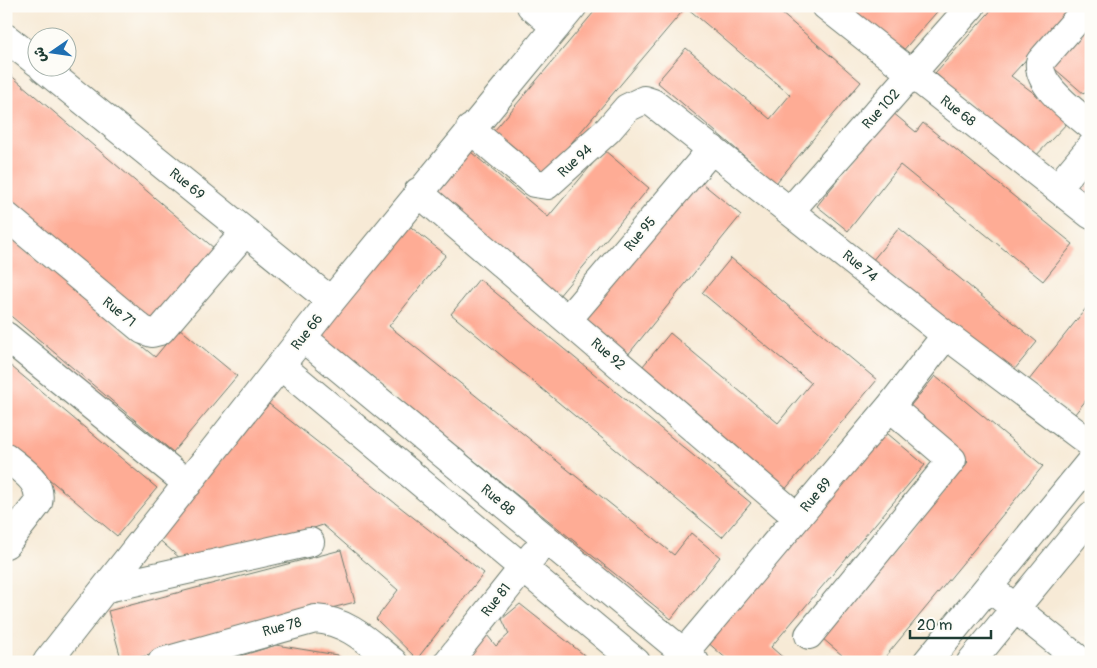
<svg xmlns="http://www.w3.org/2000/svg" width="1097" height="668" viewBox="0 0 1097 668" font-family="Pangolin,'Playpen Sans Arabic',sans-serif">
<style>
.building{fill:#feac95}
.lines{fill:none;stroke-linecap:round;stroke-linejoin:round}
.minor-casing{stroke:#6b7a6d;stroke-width:30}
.minor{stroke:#fff;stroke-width:28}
.labels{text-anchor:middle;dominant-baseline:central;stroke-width:4;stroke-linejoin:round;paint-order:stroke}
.street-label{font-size:14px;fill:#1f3d34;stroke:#fdfcf7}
</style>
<rect width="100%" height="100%" fill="#fdfcf7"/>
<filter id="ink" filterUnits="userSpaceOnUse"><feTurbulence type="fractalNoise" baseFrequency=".02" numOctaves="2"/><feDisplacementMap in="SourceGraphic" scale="10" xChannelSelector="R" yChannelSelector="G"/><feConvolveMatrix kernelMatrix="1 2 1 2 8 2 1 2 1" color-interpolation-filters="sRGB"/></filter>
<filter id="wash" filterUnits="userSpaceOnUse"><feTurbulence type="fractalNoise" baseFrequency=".0096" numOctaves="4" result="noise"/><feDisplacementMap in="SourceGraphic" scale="20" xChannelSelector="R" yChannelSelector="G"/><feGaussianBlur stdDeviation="1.12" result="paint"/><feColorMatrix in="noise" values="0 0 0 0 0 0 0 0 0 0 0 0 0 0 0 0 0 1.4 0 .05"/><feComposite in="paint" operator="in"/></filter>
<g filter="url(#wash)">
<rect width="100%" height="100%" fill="#f7ead6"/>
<g id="blocks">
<!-- building -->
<path class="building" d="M599,6H773L861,82L776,183L657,82L686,48L770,119L790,95L686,7L540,180L489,137Z
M861,6H942L894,61L849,20Z
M995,6H1075L1011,76L1070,120L1032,160L935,73Z
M1091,12V86L1084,94L1048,63Z
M8,73L221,254L157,329L6,205V75Z
M892,112L916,132L923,123L1073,244L1043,281L900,165L848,231L817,206Z
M465,147L548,217L604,150L649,188L558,297L430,190Z
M697,179L741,215L627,356L583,320Z
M1091,179V204L1078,194Z
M402,220L446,255L389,326L674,555L691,533L720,557L671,619L313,331Z
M899,228L1037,342L1010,375L872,261Z
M6,233L155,357L179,328L237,376L173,452L6,312Z
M731,258L877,380L783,492L638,372L670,333L778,423L811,383L702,293Z
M479,279L751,503L722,537L451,314Z
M1091,302V394L1074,415L1029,380Z
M6,362L157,488L117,536L6,443Z
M935,376L1043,466L881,662H850L822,638L968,462L906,411Z
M269,404L484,573L417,659L376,619L398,590L323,525L191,568L155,536Z
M882,429L925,465L771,647L788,662H730L705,640Z
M341,550L355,602L122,662L108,611Z
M520,604L593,662H457L483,630L496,646L509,634L502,619Z
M276,645L337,655L347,662H221Z"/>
</g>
</g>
<g filter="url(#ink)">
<use href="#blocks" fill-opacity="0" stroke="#6b7a6d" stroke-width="1"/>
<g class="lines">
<!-- minor casing -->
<g class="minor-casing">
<path id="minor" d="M531,6L556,27
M826,6L1091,215
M1089,6L1040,62C1037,86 1074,111 1091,126
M6,38L38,63
M43,68L331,301
M470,129L534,183L547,185L608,130L627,108L644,100L653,103L946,335L1091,444
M1057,188L1091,147
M418,192L797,517
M790,211L971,6
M6,216L143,330L152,333L160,331L245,232
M568,319L712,149
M6,336L188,484
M303,338L695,662
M281,366L636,662
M6,457C21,470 43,481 38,503L6,544
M107,588L310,542
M1001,597L1082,662
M809,635L952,460L890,407
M47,662L331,301L573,6
M162,662L315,619C348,621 368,642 393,662
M448,662L534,554
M676,662L890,407L946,335
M927,662L1091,461
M971,662L1091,516"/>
</g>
<!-- minor -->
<use href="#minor" class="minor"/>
</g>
</g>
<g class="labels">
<!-- street labels -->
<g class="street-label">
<text transform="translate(881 109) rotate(-48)">Rue 102</text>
<text transform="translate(958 111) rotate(38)">Rue 68</text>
<text transform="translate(575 161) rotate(-43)">Rue 94</text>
<text transform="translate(187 184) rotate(39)">Rue 69</text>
<text transform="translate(640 234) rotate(-50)">Rue 95</text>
<text transform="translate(860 266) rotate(39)">Rue 74</text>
<text transform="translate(119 312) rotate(39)">Rue 71</text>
<text transform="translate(307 332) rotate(-52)">Rue 66</text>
<text transform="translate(608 354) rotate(41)">Rue 92</text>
<text transform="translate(816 495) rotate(-50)">Rue 89</text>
<text transform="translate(498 500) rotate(40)">Rue 88</text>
<text transform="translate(496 600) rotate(-52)">Rue 81</text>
<text transform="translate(282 627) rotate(-15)">Rue 78</text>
</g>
</g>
<!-- margin -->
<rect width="1097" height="668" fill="none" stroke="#fdfcf7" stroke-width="25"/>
<!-- north arrow -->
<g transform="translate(52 52) rotate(257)"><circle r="24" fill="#fdfcf7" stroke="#a4b0a9"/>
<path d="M0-4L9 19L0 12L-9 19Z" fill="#1f6fb2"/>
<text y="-8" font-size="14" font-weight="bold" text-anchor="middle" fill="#1f3d34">ش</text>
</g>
<!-- scale -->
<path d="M910 630v8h81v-8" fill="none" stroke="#1f3d34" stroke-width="2.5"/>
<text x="917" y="630" font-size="15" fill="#1f3d34" stroke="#fdfcf7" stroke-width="4" paint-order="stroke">20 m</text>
</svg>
